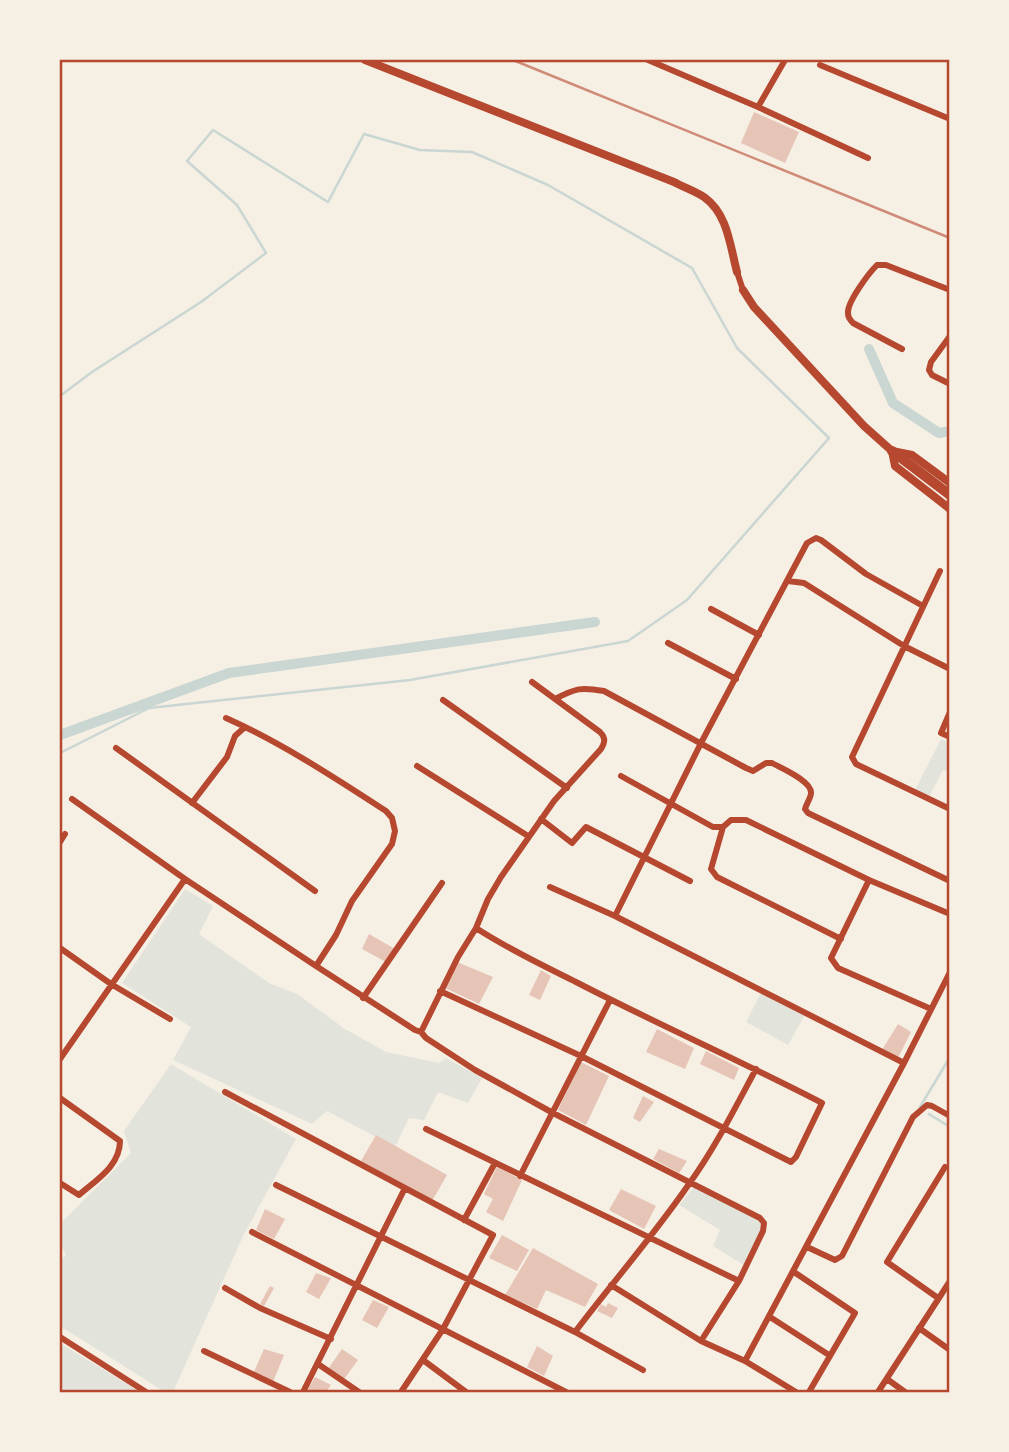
<svg xmlns="http://www.w3.org/2000/svg" width="1009" height="1452" viewBox="0 0 1009 1452" font-family="'Fira Sans',sans-serif">
<style>
.green{fill:#e2e4dc}
.lines{fill:none;stroke-linecap:round;stroke-linejoin:round}
.stream{stroke:#c9d6d2;stroke-width:2.5}
.canal{stroke:#c9d6d2;stroke-width:10}
.building{fill:#e6c5b7}
.minor{stroke:#b5482f;stroke-width:6}
.tertiary{stroke:#b5482f;stroke-width:8}
.trunk{stroke:#b5482f;stroke-width:10}
.rail{stroke:#cf8b77;stroke-width:2.5}
.neatline{fill:none;stroke:#b5482f;stroke-width:2.5}
</style>
<rect width="100%" height="100%" fill="#f6efe4"/>
<!-- green -->
<path class="green" d="M941,739L949,743V773L943,770L929,797L915,790Z
M185,889L213,906L199,934L269,983L297,994L345,1029L386,1052L439,1063L446,1058L482,1078L468,1103L438,1092L424,1120L409,1118L395,1147L327,1111L312,1124L173,1060L191,1027L122,983Z
M761,993L805,1015L788,1045L746,1022Z
M171,1064L296,1139L243,1236L173,1392H165L60,1326V1262L66,1254L60,1245V1224L131,1153L124,1131Z
M694,1187L759,1219C766,1233 750,1253 744,1265L713,1246L720,1230L679,1205Z
M60,1343L140,1392H60Z"/>
<g class="lines">
<!-- stream -->
<path class="stream" d="M60,396L92,372L201,302L266,253L237,205L187,161L213,130L328,202L364,134L420,150L472,152L548,185L692,268L737,348L829,438L687,600L628,641L410,680L149,708L60,753
M920,1107L950,1057
M929,1114L950,1127"/>
<!-- canal -->
<path class="canal" d="M869,349L893,403L939,433L950,431
M60,735L229,673L595,622"/>
</g>
<!-- building -->
<path class="building" d="M754,112L799,132L785,163L741,143Z
M369,934L395,949L386,962L362,949Z
M457,962L493,977L479,1004L445,988Z
M541,970L551,976L540,1000L529,995Z
M898,1024L911,1032L897,1060L882,1050Z
M657,1029L694,1048L685,1069L646,1052Z
M706,1051L739,1068L734,1080L700,1064Z
M581,1062L609,1076L586,1125L558,1110Z
M643,1096L654,1102L640,1122L633,1118Z
M376,1135L447,1175L432,1201L361,1161Z
M659,1149L687,1161L679,1173L653,1159Z
M497,1167L522,1180L503,1221L486,1212L493,1199L484,1194Z
M621,1189L656,1206L644,1229L609,1210Z
M265,1209L285,1219L274,1239L256,1230Z
M502,1235L529,1250L517,1271L489,1258Z
M533,1248L598,1284L585,1307L546,1290L537,1309L505,1295Z
M316,1273L331,1278L319,1299L306,1292Z
M270,1286L274,1288L264,1306L260,1304Z
M373,1300L389,1307L377,1328L362,1320Z
M608,1303L618,1308L612,1318L597,1311L601,1304L606,1307Z
M537,1346L553,1356L544,1376L527,1367Z
M264,1349L284,1355L273,1382L253,1374Z
M342,1349L358,1360L344,1379L328,1369Z
M315,1377L331,1385L326,1392H306Z"/>
<g class="lines">
<!-- minor -->
<path class="minor" d="M648,60L758,107L868,158
M820,65L950,119
M758,107L785,60
M737,272L743,290
M950,336L931,362L929,370L932,375L950,384
M902,349L853,323C850,319 848,319 848,313C847,302 869,273 877,265H886L950,290
M940,571L852,757L856,764L950,809
M788,581L804,583L904,646L950,669
M711,609L759,635
M668,643L736,679
M555,699C576,688 581,687 604,691L746,768L753,771L766,763H772C781,768 812,781 811,793C811,798 806,804 805,809L808,813L950,881
M443,700L567,788
M950,712L941,733L950,737
M226,718C282,743 335,778 386,811L392,818L395,831L392,844L352,901L336,935L316,966L415,1030L421,1032L458,957L476,928L488,899L501,877L554,801L601,749C605,742 606,738 600,732L532,682
M116,748L315,891
M417,766L528,836
M621,776L713,827H723L731,820H746L869,880L950,914
M72,799L185,879L316,966
M192,803L227,757L235,736L245,727
M541,819L572,843L586,827L690,881
M723,827L711,869L717,877L841,939
M60,842L65,834
M869,880L831,958L838,968L931,1009
M550,887L615,916L904,1063
M615,916L701,743L807,543L816,538L821,540L866,574L923,606
M60,948L111,984L170,1019
M440,991L581,1056L791,1162L796,1157L822,1103C741,1061 657,1024 576,982C542,965 508,949 476,928
M363,998L442,883
M421,1032L426,1038L475,1070L553,1113L760,1218L764,1223L763,1231L739,1281L701,1341
M60,1059L185,879
M225,1092L493,1235L443,1329L401,1392
M60,1098L120,1141C120,1166 96,1180 79,1195L60,1183
M426,1129L739,1281
M520,1176L610,1000
M276,1185L575,1332L643,1370
M464,1220L495,1163
M252,1232L566,1392
M807,1247L835,1260L842,1256L913,1117L927,1105L932,1106L950,1116
M794,1272L855,1313L809,1392
M611,1285L701,1341L745,1361L796,1392
M225,1288L260,1308L331,1339
M938,1298L887,1262L945,1167
M770,1317L829,1355
M919,1328L950,1350
M575,1332C613,1282 654,1235 689,1184C715,1148 735,1108 756,1069
M60,1337L146,1392
M204,1351L290,1392
M423,1360L466,1392
M745,1361L904,1063L950,972
M318,1364L359,1392
M887,1379L905,1392
M303,1392L405,1188
M878,1392L950,1281"/>
<!-- tertiary -->
<path class="tertiary" d="M365,60L674,182C683,187 695,191 704,197C728,214 730,246 737,272
M743,290L754,307L864,426L892,451L912,455L950,483
M892,451L895,466L950,509"/>
<!-- trunk -->
<path class="trunk" d="M892,451L950,495"/>
<!-- rail -->
<path class="rail" d="M513,60L950,238"/>
</g>
<!-- border -->
<rect width="1009" height="1452" fill="none" stroke="#f6efe4" stroke-width="122"/>
<rect x="61" y="61" width="887" height="1330" class="neatline"/>
</svg>
